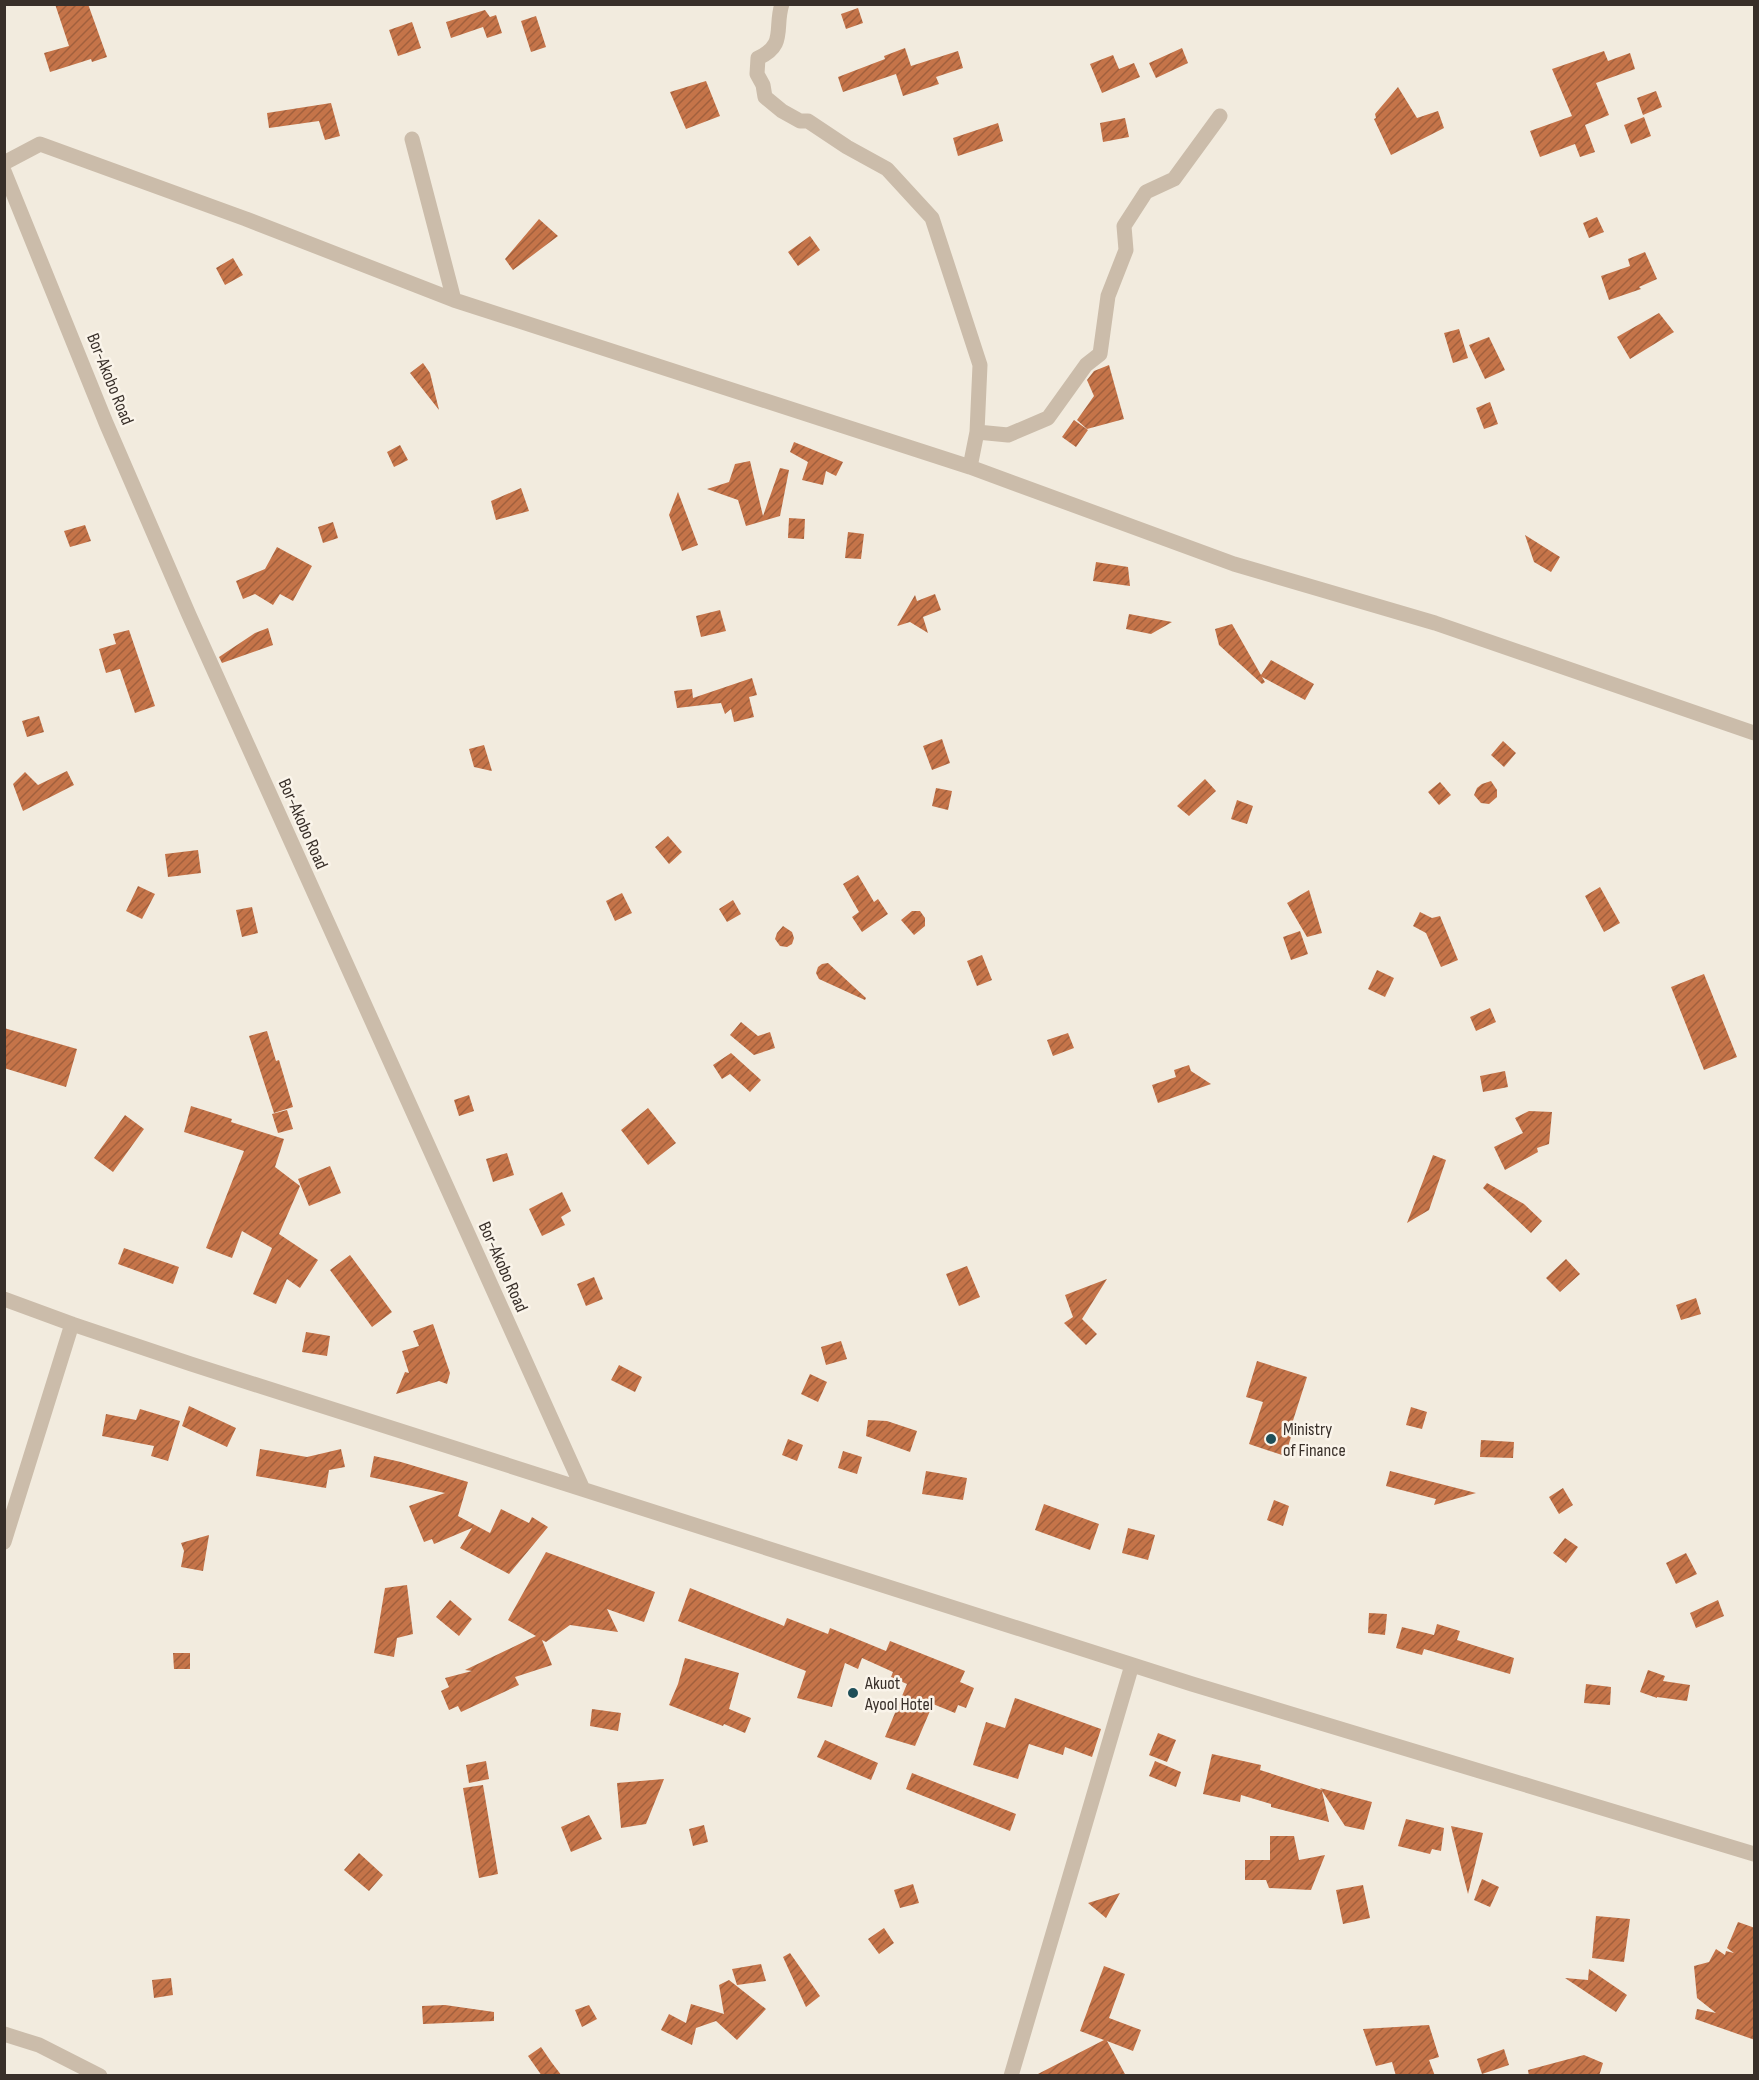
<svg xmlns="http://www.w3.org/2000/svg" width="1759" height="2080" viewBox="0 0 1759 2080" font-family="'Sofia Sans Condensed',sans-serif">
<style>
.building{fill:url(#building-hatch)}
.lines{fill:none;stroke-linecap:round;stroke-linejoin:round}
.minor{stroke:#cbbcaa;stroke-width:15}
.poi-dot{fill:#1f4f59;stroke:#faf4ea;stroke-width:2}
.labels{text-anchor:middle;dominant-baseline:central;stroke-width:5;stroke-linejoin:round;paint-order:stroke}
.street-label{font-size:18px;fill:#382f29;stroke:#faf4ea}
.poi-label{font-size:18px;fill:#382f29;stroke:#faf4ea;text-anchor:start}
</style>
<defs>
<pattern id="building-hatch" width="6" height="6" patternUnits="userSpaceOnUse" patternTransform="scale(1.5)"><rect width="6" height="6" fill="#c57449"/><path d="M-1 1l2-2M0 6l6-6M5 7l2-2" fill="none" stroke="#a1603d"/></pattern>
</defs>
<rect width="100%" height="100%" fill="#f2ebde"/>
<!-- building -->
<path class="building" d="M55,4H88L107,57L92,62L91,59L50,72L44,53L69,46Z
M858,8L863,23L846,29L841,14Z
M485,10L490,17L496,15L502,33L487,38L483,27L451,38L446,22Z
M536,16L546,47L531,52L521,21Z
M412,22L421,48L398,56L389,30Z
M905,48L911,66L958,51L963,68L936,77L939,84L903,96L896,74L843,92L838,77L885,59L884,56Z
M1182,48L1188,63L1156,78L1149,63Z
M1604,51L1608,61L1630,53L1635,69L1596,83L1609,115L1585,125L1595,152L1580,157L1575,144L1540,157L1530,131L1572,116L1552,69Z
M1113,55L1119,69L1134,63L1140,77L1102,93L1090,64Z
M706,81L720,116L686,129L670,92Z
M1398,87L1417,118L1438,111L1444,128L1391,155L1374,119L1376,118L1375,114Z
M1656,91L1662,107L1643,115L1637,98Z
M331,103L340,136L325,140L319,121L269,128L267,113Z
M1644,117L1651,136L1631,144L1624,125Z
M1125,118L1129,137L1103,142L1100,123Z
M998,123L1003,141L958,156L953,138Z
M1597,217L1604,232L1589,238L1583,223Z
M539,219L558,236L513,270L505,259Z
M810,236L820,250L798,266L788,252Z
M1645,252L1657,279L1639,287L1641,289L1609,300L1601,276L1630,266L1628,259Z
M233,258L243,275L225,285L216,268Z
M1659,313L1674,332L1630,359L1617,337Z
M1459,329L1468,358L1453,363L1444,333Z
M1489,337L1505,370L1485,379L1469,345Z
M423,363L430,373L439,410L410,373Z
M1109,365L1124,419L1087,429L1077,420L1094,396L1087,380L1094,371Z
M1490,402L1498,424L1484,429L1476,408Z
M1074,420L1088,430L1076,447L1062,437Z
M794,442L843,462L836,476L826,471L823,485L802,480L808,462L790,452Z
M400,445L408,460L394,467L387,452Z
M750,461L763,516L780,468L789,470L780,516L746,526L738,500L707,489L729,482L735,464Z
M521,488L529,511L496,520L491,501Z
M678,492L698,545L682,551L669,515Z
M789,518L805,519L804,539L788,538Z
M333,522L338,538L323,543L318,527Z
M85,525L91,541L70,547L64,531Z
M848,532L864,534L861,559L845,558Z
M1525,535L1560,557L1551,572L1534,562Z
M277,547L312,566L293,601L280,594L273,605L255,594L243,599L236,581L265,569Z
M1096,562L1128,567L1130,586L1093,581Z
M935,594L941,610L923,617L928,633L910,622L897,626L915,595L917,601Z
M720,610L726,631L701,637L696,616Z
M1129,614L1172,622L1151,634L1126,629Z
M1232,624L1261,675L1271,660L1314,684L1305,700L1262,677L1265,682L1262,684L1219,645L1215,629Z
M268,628L273,645L222,663L219,657L255,633Z
M129,630L155,706L135,713L120,669L106,673L99,649L116,644L113,634Z
M752,678L757,695L749,697L754,717L734,722L731,709L725,714L721,703L677,708L674,691L692,689L693,698Z
M39,716L44,732L27,737L22,721Z
M942,739L950,763L932,770L923,746Z
M1503,741L1516,753L1504,767L1491,755Z
M484,745L492,771L474,767L469,749Z
M67,771L74,785L23,811L13,784L25,772L38,785Z
M1205,779L1216,791L1189,816L1177,806Z
M1491,781L1497,790V797L1489,804L1481,803L1474,795L1477,788L1482,784Z
M1440,782L1451,795L1439,805L1428,792Z
M936,788L952,791L948,810L932,806Z
M1237,800L1253,806L1247,824L1231,819Z
M668,836L682,852L669,864L655,847Z
M198,850L201,873L168,877L165,854Z
M858,875L874,902L878,899L888,914L862,932L852,917L859,912L843,884Z
M138,886L155,894L142,919L126,911Z
M1600,887L1620,923L1604,932L1585,896Z
M1309,890L1322,933L1307,937L1287,903Z
M622,893L632,913L615,921L606,901Z
M733,900L741,914L727,922L719,909Z
M252,907L258,933L242,937L236,910Z
M912,911H920L925,918V926L914,935L901,920Z
M1420,912L1432,918L1440,916L1458,960L1441,967L1426,933L1413,926Z
M783,926L792,932L794,938L792,944L787,947L780,946L775,939L777,933Z
M1300,931L1308,954L1291,960L1283,937Z
M982,955L992,980L977,986L967,961Z
M828,963L866,998L865,1000L819,979L816,973L818,967L822,964Z
M1377,970L1394,978L1385,997L1368,989Z
M1704,974L1737,1057L1704,1070L1671,987Z
M1490,1008L1496,1022L1476,1031L1470,1017Z
M741,1022L758,1036L770,1032L775,1048L754,1055L730,1035Z
M4,1028L77,1049L66,1087L4,1068Z
M267,1031L276,1061L279,1060L293,1107L274,1113L249,1036Z
M1068,1033L1074,1048L1053,1056L1047,1040Z
M731,1053L761,1080L750,1092L730,1074L722,1079L713,1065Z
M1189,1065L1191,1071L1211,1084L1158,1103L1152,1085L1176,1077L1174,1070Z
M1505,1071L1508,1087L1483,1092L1480,1076Z
M469,1095L474,1111L459,1116L454,1100Z
M191,1106L232,1119L231,1122L284,1139L275,1167L300,1186L279,1234L318,1260L300,1288L287,1279L276,1304L253,1294L272,1248L242,1231L232,1258L206,1248L244,1151L184,1132Z
M648,1108L676,1143L648,1165L621,1130Z
M287,1110L293,1129L278,1133L272,1114Z
M1529,1111L1552,1112L1549,1144L1537,1148L1538,1152L1505,1170L1494,1147L1523,1133L1515,1118Z
M125,1115L144,1129L113,1172L94,1158Z
M507,1153L514,1175L493,1182L486,1159Z
M1433,1155L1446,1160L1429,1210L1407,1223Z
M330,1166L341,1193L309,1206L298,1179Z
M1487,1183L1524,1204L1542,1221L1531,1233L1483,1188Z
M562,1192L571,1211L561,1217L565,1225L542,1236L529,1209Z
M124,1248L179,1267L173,1284L118,1264Z
M350,1255L392,1312L372,1327L330,1270Z
M1566,1259L1580,1274L1560,1292L1546,1278Z
M967,1266L980,1297L959,1306L946,1274Z
M594,1277L603,1299L586,1306L577,1284Z
M1107,1279L1082,1319L1097,1334L1086,1345L1064,1323L1073,1317L1065,1295Z
M1696,1298L1701,1314L1681,1320L1676,1305Z
M433,1324L450,1373L447,1384L439,1381L396,1394L405,1372L409,1373L402,1351L419,1346L413,1331Z
M306,1332L330,1336L327,1356L302,1352Z
M841,1341L847,1359L826,1365L821,1347Z
M1257,1361L1307,1377L1289,1433L1292,1434L1285,1456L1249,1444L1263,1402L1246,1397Z
M619,1365L642,1377L635,1392L611,1380Z
M810,1374L827,1382L818,1402L801,1394Z
M189,1406L236,1428L227,1447L182,1426Z
M1411,1407L1427,1412L1422,1429L1406,1425Z
M140,1409L180,1421L168,1461L151,1456L154,1446L102,1436L106,1414L136,1420Z
M868,1420L887,1421L917,1431L910,1452L866,1436Z
M788,1439L803,1445L797,1461L782,1455Z
M1481,1440L1514,1442L1513,1458L1480,1457Z
M260,1449L307,1457L341,1449L345,1467L329,1470L326,1488L256,1476Z
M843,1451L862,1457L857,1474L838,1468Z
M374,1456L401,1462L468,1482L458,1516L490,1533L501,1509L529,1523L532,1517L548,1527L509,1574L460,1548L472,1528L434,1544L432,1539L424,1542L409,1506L445,1493L370,1477Z
M926,1471L967,1478L963,1500L922,1494Z
M1390,1471L1476,1493L1434,1505L1436,1499L1386,1486Z
M1563,1488L1573,1505L1559,1514L1549,1497Z
M1274,1500L1289,1506L1283,1526L1267,1520Z
M1044,1504L1099,1524L1090,1550L1035,1530Z
M1128,1528L1155,1535L1148,1560L1122,1553Z
M209,1535L203,1571L181,1567L184,1551L181,1543Z
M1565,1538L1578,1547L1566,1563L1553,1553Z
M546,1552L655,1592L644,1622L607,1609L618,1632L570,1625L546,1642L542,1640L552,1665L515,1677L519,1685L461,1712L458,1706L449,1710L441,1691L449,1687L445,1678L472,1671L465,1670L536,1636L508,1620Z
M1686,1553L1697,1574L1676,1584L1666,1563Z
M407,1585L413,1634L397,1638L394,1657L374,1653L385,1588Z
M690,1588L784,1626L787,1618L828,1634L830,1628L886,1651L890,1641L965,1671L960,1682L974,1688L966,1708L958,1705L955,1713L933,1704L915,1746L885,1737L907,1684L891,1677L893,1672L862,1658L858,1669L845,1663L832,1707L797,1698L806,1671L678,1621Z
M450,1600L472,1619L459,1636L436,1617Z
M1718,1600L1724,1616L1696,1628L1690,1613Z
M1369,1613L1387,1614L1385,1635L1368,1633Z
M1437,1624L1460,1631L1457,1640L1514,1658L1510,1674L1424,1649L1422,1655L1396,1648L1402,1627L1434,1635Z
M173,1653H190V1669H174Z
M685,1658L739,1673L729,1709L751,1718L745,1733L724,1724L723,1726L669,1705L678,1684Z
M1648,1670L1665,1676L1663,1681L1690,1685L1687,1701L1657,1697V1698L1640,1692Z
M1586,1684L1611,1687L1610,1705L1584,1703Z
M1015,1698L1101,1729L1092,1757L1065,1747L1063,1755L1029,1744L1018,1779L973,1765L986,1722L1005,1728Z
M592,1709L621,1713L618,1731L590,1726Z
M1158,1733L1176,1740L1167,1762L1149,1755Z
M825,1740L878,1763L871,1780L817,1757Z
M1212,1754L1261,1765L1260,1770L1322,1790L1320,1788L1372,1802L1364,1830L1345,1826L1322,1791L1329,1822L1271,1807V1804L1241,1795L1240,1802L1203,1794Z
M486,1761L489,1779L469,1783L466,1765Z
M1155,1761L1181,1772L1176,1787L1149,1776Z
M912,1773L1016,1814L1010,1831L906,1789Z
M664,1779L646,1824L621,1828L617,1783Z
M483,1785L498,1874L479,1878L463,1788Z
M589,1815L602,1839L571,1852L561,1827Z
M1406,1819L1444,1828L1441,1851L1432,1849L1430,1854L1398,1846Z
M704,1825L708,1842L693,1846L689,1829Z
M1451,1826L1483,1833L1468,1894L1460,1863Z
M1270,1836H1294L1299,1860L1325,1855L1311,1890L1269,1888L1266,1880H1245V1860H1270Z
M359,1853L383,1875L369,1891L344,1870Z
M1482,1879L1499,1887L1490,1907L1474,1900Z
M913,1884L919,1903L900,1908L894,1890Z
M1363,1885L1370,1918L1343,1924L1336,1890Z
M1120,1893L1106,1918L1088,1903Z
M1596,1916L1630,1919L1624,1962L1592,1958Z
M1738,1922L1755,1928V2040L1695,2019L1697,2009L1716,2013L1697,1998L1694,1966L1709,1962L1716,1949L1725,1955L1726,1951L1734,1953L1727,1948Z
M884,1928L894,1943L879,1954L868,1939Z
M790,1953L820,1996L806,2007L783,1957Z
M761,1964L766,1981L737,1985L732,1969Z
M1104,1966L1125,1974L1109,2018L1141,2030L1133,2051L1107,2041L1126,2076H1034L1104,2040L1080,2031Z
M1589,1969L1627,1995L1616,2012L1565,1978L1588,1980Z
M171,1978L173,1995L154,1998L152,1980Z
M729,1980L766,2009L737,2040L716,2021L696,2028L692,2045L661,2030L669,2014L686,2023L691,2004L724,2014L719,1985Z
M445,2005L494,2012V2021L423,2024L422,2006Z
M589,2005L597,2019L582,2027L575,2010Z
M1429,2025L1439,2057L1429,2060L1435,2076H1396L1392,2062L1376,2066L1363,2029Z
M541,2047L552,2063L562,2076H542L528,2056Z
M1504,2049L1509,2065L1482,2074L1477,2059Z
M1584,2055L1603,2063L1599,2076H1529L1528,2070Z"/>
<g class="lines">
<!-- minor -->
<path class="minor" d="M782,4C774,28 787,45 758,58L757,74L763,85L765,97L782,111L800,121H808L847,147L887,169L932,218L980,365L977,432L970,467
M412,139L454,300
M4,163L40,144L246,219L454,300L970,467L1234,564L1435,623L1754,733
M4,171L106,423L189,615L582,1487
M977,432L1008,435L1048,418L1086,365L1100,354L1108,296L1126,250L1124,226L1146,192L1174,179L1220,116
M4,1299L72,1324L191,1364L1192,1684L1754,1854
M4,1542L72,1324
M4,2034L39,2045L100,2076
M1011,2076L1132,1665"/>
</g>
<!-- markers -->
<g class="poi-dot">
<circle cx="1271" cy="1439" r="6"/>
<circle cx="853" cy="1693" r="6"/>
</g>
<g class="labels">
<!-- street labels -->
<g class="street-label">
<text transform="translate(110 379) rotate(68)">Bor-Akobo Road</text>
<text transform="translate(303 824) rotate(66)">Bor-Akobo Road</text>
<text transform="translate(503 1267) rotate(66)">Bor-Akobo Road</text>
</g>
<!-- poi labels -->
<g class="poi-label">
<text x="1283" y="1429">Ministry<tspan x="1283" dy="21">of Finance</tspan></text>
<text x="865" y="1683">Akuot<tspan x="865" dy="21">Ayool Hotel</tspan></text>
</g>
</g>
<!-- border -->
<rect width="1759" height="2080" fill="none" stroke="#382f29" stroke-width="12"/>
</svg>
